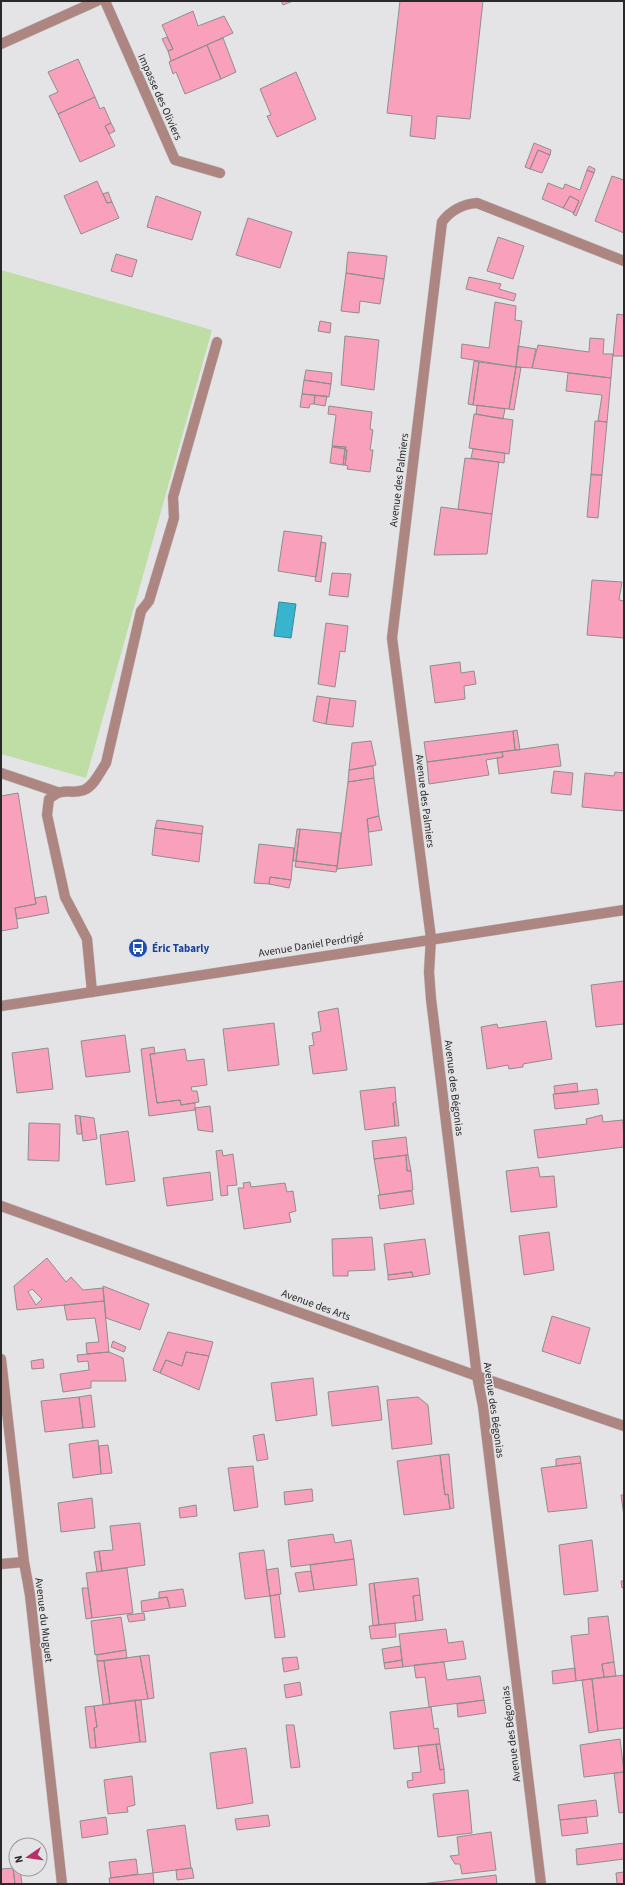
<svg xmlns="http://www.w3.org/2000/svg" width="625" height="1885" viewBox="0 0 625 1885" font-family="'Source Sans 3',sans-serif">
<style>
.green{fill:#bedea6}
.water{fill:#39b4ce;stroke:#348a9d}
.building{fill:#f9a0bd;stroke:#908d8e;fill-rule:evenodd}
.lines{fill:none;stroke-linecap:round;stroke-linejoin:round}
.service-casing{stroke:#c2c2c5;stroke-width:11}
.minor-casing{stroke:#c2c2c5;stroke-width:11}
.tertiary-casing{stroke:#c2c2c5;stroke-width:11}
.service{stroke:#ad8581;stroke-width:10}
.minor{stroke:#ad8581;stroke-width:10}
.tertiary{stroke:#ad8581;stroke-width:10}
.labels{text-anchor:middle;dominant-baseline:central;stroke-width:3;stroke-linejoin:round;paint-order:stroke}
.street-label{font-size:11px;fill:#29292a;stroke:#e4e4e7}
.transit-label{font-size:11px;font-weight:bold;fill:#164399;stroke:#e4e4e7;text-anchor:start}
</style>
<rect width="100%" height="100%" fill="#e4e4e7"/>
<!-- green -->
<path class="green" d="M1,270L212,330L86,778L1,754Z"/>
<!-- water -->
<path class="water" d="M279,602L296,604L291,638L274,636Z"/>
<!-- building -->
<path class="building" d="M281,1H293L283,5Z
M400,1H483L470,119L437,116L435,139L410,136L412,116L387,113Z
M193,11L198,26L224,16L233,33L171,61L168,51L173,49L162,25Z
M167,37L173,49L168,51L162,39Z
M223,38L236,72L221,79L207,45Z
M207,45L221,79L185,94L176,72L173,74L169,62Z
M78,59L95,97L58,114L49,96L58,92L48,72Z
M296,72L316,119L277,137L267,116L271,115L260,89Z
M95,97L100,109L104,107L111,123L105,126L115,146L80,162L58,114Z
M111,123L115,131L109,134L105,126Z
M534,143L551,150L550,155L538,150L530,169L525,167Z
M538,150L550,155L542,173L530,169Z
M589,166L595,169L594,173L587,170Z
M587,170L594,173L576,216L573,214L579,201L570,196L563,208L542,199L548,183L563,189L565,184L580,190Z
M612,176L624,180V233L595,221Z
M97,181L107,203L112,202L119,218L81,234L64,196Z
M108,192L112,202L107,203L103,194Z
M156,196L201,212L192,240L147,227Z
M570,196L579,201L574,213L563,208Z
M248,218L292,232L280,268L236,255Z
M498,237L524,246L513,279L487,271Z
M348,252L387,256L384,279L346,273Z
M116,254L137,260L132,277L111,271Z
M346,273L384,279L380,304L360,301L359,313L341,311Z
M469,277L501,284L499,289L516,294L514,301L466,289Z
M495,302L516,306L515,320L522,321L516,367L461,358L462,344L489,348Z
M617,314L624,315V356H613Z
M320,321L331,323L330,333L318,331Z
M345,336L379,340L374,390L341,385Z
M590,338L604,339L603,354H613L611,378L532,368L538,345L589,352Z
M518,346L536,349L532,368L516,367Z
M474,361L479,362L473,405L468,404Z
M479,362L516,367L509,409L473,405Z
M516,367H521L514,410L509,409Z
M306,370L332,373L331,384L304,380Z
M568,373L611,378L607,422L598,421L602,395L566,391Z
M304,380L331,384L329,397L302,394Z
M302,394L315,395L314,404H310L309,408L300,407Z
M315,395L327,396L325,406L314,404Z
M477,405L505,409L503,419L476,414Z
M329,406L372,412L370,429L373,430L370,450H373L370,472L347,469L348,466L345,465L347,450L345,449L346,447L332,446L336,415L328,414Z
M474,414L513,420L509,454L469,448Z
M595,421L607,422L602,475H591Z
M332,446L346,447L345,449Z
M332,447L345,449L343,465L330,463Z
M345,449L347,450L345,465H343Z
M473,449L505,453L504,463L471,458Z
M465,458L499,462L492,514L458,509Z
M591,474L602,475L598,518L587,517Z
M441,507L492,514L487,554L434,555Z
M284,531L322,536L316,577L278,571Z
M321,542L326,543L321,582L315,581Z
M332,573L351,574L348,597L329,595Z
M592,580L622,582L619,600L624,601V638L587,635Z
M326,623L348,626L345,652L340,651L335,687L318,684Z
M460,662L461,673L474,671L476,684L464,686L465,699L435,703L430,666Z
M317,696L330,698L326,724L313,721Z
M330,698L356,701L353,727L326,724Z
M517,730L520,750H515L513,731Z
M513,731L515,750L427,762L424,742Z
M371,741L376,765L349,770L352,743Z
M558,744L561,766L499,774L497,758L503,757L502,752Z
M502,752L503,757L486,760L489,775L429,784L427,762Z
M373,766L374,778L348,782L349,770Z
M554,771L573,773L571,795L551,793Z
M615,772L624,773V811L582,807L585,773L614,776Z
M374,778L379,816L367,819L372,865L337,869L348,782Z
M18,793L36,904L15,908L18,928L1,931V796Z
M379,816L382,830L369,832L367,819Z
M157,820L203,826L202,834L155,828Z
M155,828L202,834L199,862L152,855Z
M297,829H300L296,861H293Z
M300,829L341,833L337,866L296,861Z
M259,844L294,848L291,880L270,877L269,884L254,883Z
M296,861L337,866V869L336,872L295,867Z
M270,877L291,880L289,888L269,884Z
M46,896L49,913L17,919L15,908L36,904L35,898Z
M624,981V1024L596,1027L591,985Z
M338,1008L347,1070L313,1074L309,1046L314,1045L312,1033L321,1031L318,1012Z
M546,1021L552,1059L523,1064V1067L509,1069L508,1065L487,1069L481,1027L497,1024L498,1028Z
M274,1023L279,1065L228,1071L223,1029Z
M125,1035L130,1072L86,1077L81,1041Z
M154,1047L155,1054H150L157,1103L180,1100L181,1105L195,1103V1110L149,1116L141,1049Z
M48,1048L53,1089L17,1093L12,1053Z
M185,1049L187,1061L204,1059L207,1085L191,1087L192,1091H197L199,1102L181,1105L180,1100L157,1103L150,1054Z
M577,1083L578,1092L555,1094L554,1086Z
M395,1087L396,1102L393,1103L395,1126L365,1130L360,1091Z
M597,1089L599,1104L555,1109L553,1094Z
M396,1102L399,1126H395L393,1103Z
M210,1106L213,1132L198,1130L195,1108Z
M75,1115L80,1116L82,1134H77Z
M602,1115L603,1122L623,1120L624,1147L538,1158L534,1130L587,1124L586,1119Z
M80,1116L94,1118L97,1139L83,1141Z
M29,1123L60,1124L59,1161L28,1160Z
M128,1131L135,1181L106,1185L100,1135Z
M406,1137L408,1155L374,1159L372,1141Z
M222,1150L223,1156L233,1154L237,1185L227,1186L228,1195L221,1196L216,1151Z
M406,1155H408L411,1171H407Z
M406,1155L407,1171H411L413,1190L380,1195L374,1159Z
M538,1167L540,1177L554,1176L557,1207L511,1212L506,1171Z
M210,1172L213,1200L167,1206L163,1178Z
M250,1182L251,1187L285,1183L287,1192L293,1191L296,1211L289,1213L291,1222L244,1229L238,1188H244L243,1183Z
M412,1191L414,1204L380,1209L378,1195Z
M549,1232L554,1270L524,1275L519,1236Z
M372,1237L375,1270L348,1271V1276H333L332,1239Z
M425,1239L430,1274L413,1277L412,1272L388,1275L384,1244Z
M47,1258L66,1282L71,1277L83,1290L103,1288L104,1301L17,1310L14,1286ZM32,1289L42,1299L36,1305L28,1292Z
M412,1272L413,1277L388,1280V1275Z
M103,1286L149,1304L140,1330L106,1318Z
M104,1301L109,1352L87,1354L86,1343L99,1342L95,1318L67,1320L64,1305Z
M552,1316L590,1328L580,1364L542,1351Z
M168,1332L213,1342L209,1356L186,1352L182,1366L166,1360L160,1373L153,1370Z
M113,1341L126,1347L124,1352L111,1347Z
M109,1352L123,1358L126,1381H91V1388L63,1392L60,1374L89,1370L88,1361L78,1362L77,1355Z
M186,1352L209,1356L199,1390L160,1373L166,1360L182,1366Z
M43,1359L44,1368L32,1369L31,1361Z
M313,1378L317,1415L276,1421L271,1383Z
M378,1386L382,1420L332,1426L328,1392Z
M91,1395L95,1427L83,1428L79,1397Z
M79,1397L83,1428L45,1432L41,1401Z
M418,1397L428,1405L432,1444L392,1449L387,1400Z
M264,1434L268,1459L257,1461L253,1436Z
M98,1440L101,1474L73,1478L69,1444Z
M108,1445L112,1473L101,1474L99,1446Z
M449,1454L454,1508L450,1509L448,1494L445,1495L440,1455Z
M440,1455L445,1495L448,1494L450,1509L404,1515L397,1461Z
M580,1456L581,1463L556,1466V1459Z
M581,1463L587,1508L548,1512L541,1468Z
M253,1466L258,1507L234,1511L228,1468Z
M312,1489L313,1501L285,1505L284,1492Z
M621,1495H624V1516Z
M92,1498L95,1528L61,1532L58,1503Z
M196,1505L197,1516L180,1518L179,1508Z
M140,1523L145,1565L102,1571L99,1551L113,1550L110,1526Z
M333,1534L335,1543L351,1540L354,1559L291,1567L288,1540Z
M592,1540L598,1591L564,1595L559,1545Z
M264,1550L270,1596L245,1599L239,1553Z
M99,1551L102,1571L97,1572L94,1552Z
M354,1559L357,1585L314,1590L310,1565Z
M127,1568L133,1613L92,1618L86,1573Z
M278,1568L281,1594L270,1596L266,1570Z
M311,1571L314,1590L299,1592L295,1573Z
M418,1578L420,1595L413,1596L416,1621L379,1625L374,1583Z
M621,1581H624V1587L622,1588Z
M374,1583L379,1625L373,1626L369,1584Z
M82,1588H88L92,1618L86,1619Z
M183,1589L186,1606L170,1608L167,1597L159,1598V1592Z
M279,1594L285,1637L275,1638L270,1596Z
M420,1595L423,1620L416,1621L413,1596Z
M167,1597L170,1608L142,1612L141,1601Z
M144,1613L145,1620L129,1622L127,1615Z
M608,1616L614,1662L602,1664L604,1677L576,1681L571,1636L589,1634L588,1618Z
M121,1617L126,1650L95,1655L91,1621Z
M395,1623L396,1637L371,1639L369,1626Z
M446,1629L448,1643L463,1641L466,1659L403,1667L399,1634Z
M400,1646L402,1660L384,1663L382,1649Z
M126,1650L127,1658L97,1661V1655Z
M149,1655L154,1698L148,1699L140,1656Z
M140,1656L148,1699L110,1704L104,1661Z
M297,1657L299,1669L284,1672L282,1658Z
M402,1660L403,1667L385,1669L384,1663Z
M97,1661H104L110,1704L103,1705Z
M444,1662L447,1680L480,1676L484,1700L429,1707L425,1677L416,1678L414,1665Z
M614,1662L616,1676L604,1677L602,1664Z
M575,1668L576,1681L553,1684L552,1671Z
M624,1675V1728L598,1731L592,1679Z
M592,1679L598,1731L589,1733L582,1680Z
M300,1682L302,1695L286,1698L284,1685Z
M135,1700H141L146,1742H140Z
M135,1700L140,1742L96,1748L94,1728L97,1727L94,1706Z
M484,1700L486,1713L458,1717L457,1704Z
M94,1706L97,1727L94,1728L96,1748H90L85,1707Z
M431,1707L434,1729L438,1728L440,1744L394,1749L390,1712Z
M286,1725H294L300,1767L291,1768Z
M620,1739L624,1772L584,1777L580,1745Z
M436,1744L440,1770L444,1769L445,1783L408,1788L407,1781L413,1780L412,1773L421,1772L418,1746Z
M436,1744H440L444,1769L440,1770Z
M246,1748L253,1803L217,1809L210,1753Z
M624,1772V1812L619,1813L614,1773Z
M132,1776L135,1805L127,1807L128,1812L108,1814L104,1780Z
M468,1790L472,1833L438,1837L433,1794Z
M596,1800L598,1816L560,1820L558,1805Z
M268,1815L270,1826L237,1830L235,1819Z
M106,1817L108,1834L82,1838L80,1821Z
M586,1817L588,1833L562,1836L560,1820Z
M185,1825L191,1868L153,1873L147,1830Z
M491,1832L496,1870L462,1874L460,1864H455L450,1856L459,1855L457,1837Z
M624,1843V1859L577,1865L576,1849Z
M136,1859L138,1874L111,1878L109,1862Z
M16,1867V1869H20L22,1884H15L13,1868Z
M13,1868L15,1884H1V1869Z
M192,1868L194,1878L177,1880L176,1870Z
M624,1872V1884H617L616,1873Z
M153,1873L154,1884H110L109,1878Z
M496,1875L497,1884H421L429,1883Z"/>
<g class="lines">
<!-- service casing -->
<g class="service-casing">
<path id="service" d="M1,773L57,792
M92,992L87,939L65,897L47,815L49,799C64,786 69,795 84,790C94,786 100,772 106,763L141,611L149,601L174,518L173,497L217,342"/>
</g>
<!-- minor casing -->
<g class="minor-casing">
<path id="minor" d="M105,1L175,160L220,173
M1,44L97,1
M1,1006L624,910
M1,1359L24,1562L30,1595L62,1884
M1,1564L24,1562
M541,1884L483,1406L477,1376L431,999L429,972L431,938L392,638L442,222C450,211 463,204 477,203L624,261"/>
</g>
<!-- tertiary casing -->
<g class="tertiary-casing">
<path id="tertiary" d="M1,1206L477,1376L624,1426"/>
</g>
<!-- service -->
<use href="#service" class="service"/>
<!-- minor -->
<use href="#minor" class="minor"/>
<!-- tertiary -->
<use href="#tertiary" class="tertiary"/>
</g>
<!-- icons -->
<defs>
<g id="bus-disc" transform="scale(1)"><circle r="9.5" fill="#1a4fb4" stroke="#e4e4e7"/><path d="M-5-6H5V4H4V6H2V4H-2V6H-4V4H-5ZM-3.5-4V0h7V-4ZM-3.5 1.2v1.5H-2V1.2ZM2 1.2v1.5H3.5V1.2Z" fill="#fff"/></g>
</defs>
<g fill-rule="evenodd">
<use href="#bus-disc" x="138" y="948"/>
</g>
<g class="labels">
<!-- street labels -->
<g class="street-label">
<text transform="translate(160 97) rotate(66)">Impasse des Oliviers</text>
<text transform="translate(399 480) rotate(-83)">Avenue des Palmiers</text>
<text transform="translate(425 801) rotate(83)">Avenue des Palmiers</text>
<text transform="translate(311 945) rotate(-9)">Avenue Daniel Perdrigé</text>
<text transform="translate(454 1088) rotate(83)">Avenue des Bégonias</text>
<text transform="translate(316 1305) rotate(20)">Avenue des Arts</text>
<text transform="translate(494 1410) rotate(82)">Avenue des Bégonias</text>
<text transform="translate(44 1620) rotate(83)">Avenue du Muguet</text>
<text transform="translate(511 1734) rotate(-97)">Avenue des Bégonias</text>
</g>
<!-- transit labels -->
<g class="transit-label">
<text x="152" y="948">Éric Tabarly</text>
</g>
</g>
<!-- border -->
<rect width="625" height="1885" fill="none" stroke="#29292a" stroke-width="4"/>
<!-- north arrow -->
<g transform="translate(28 1857) rotate(257)"><circle r="19" fill="#e4e4e7" stroke="#99999b"/>
<path d="M0-3L7 15L0 10L-7 15Z" fill="#ba2f69"/>
<text y="-6" font-size="11" font-weight="bold" text-anchor="middle" fill="#29292a">N</text>
</g>
</svg>
